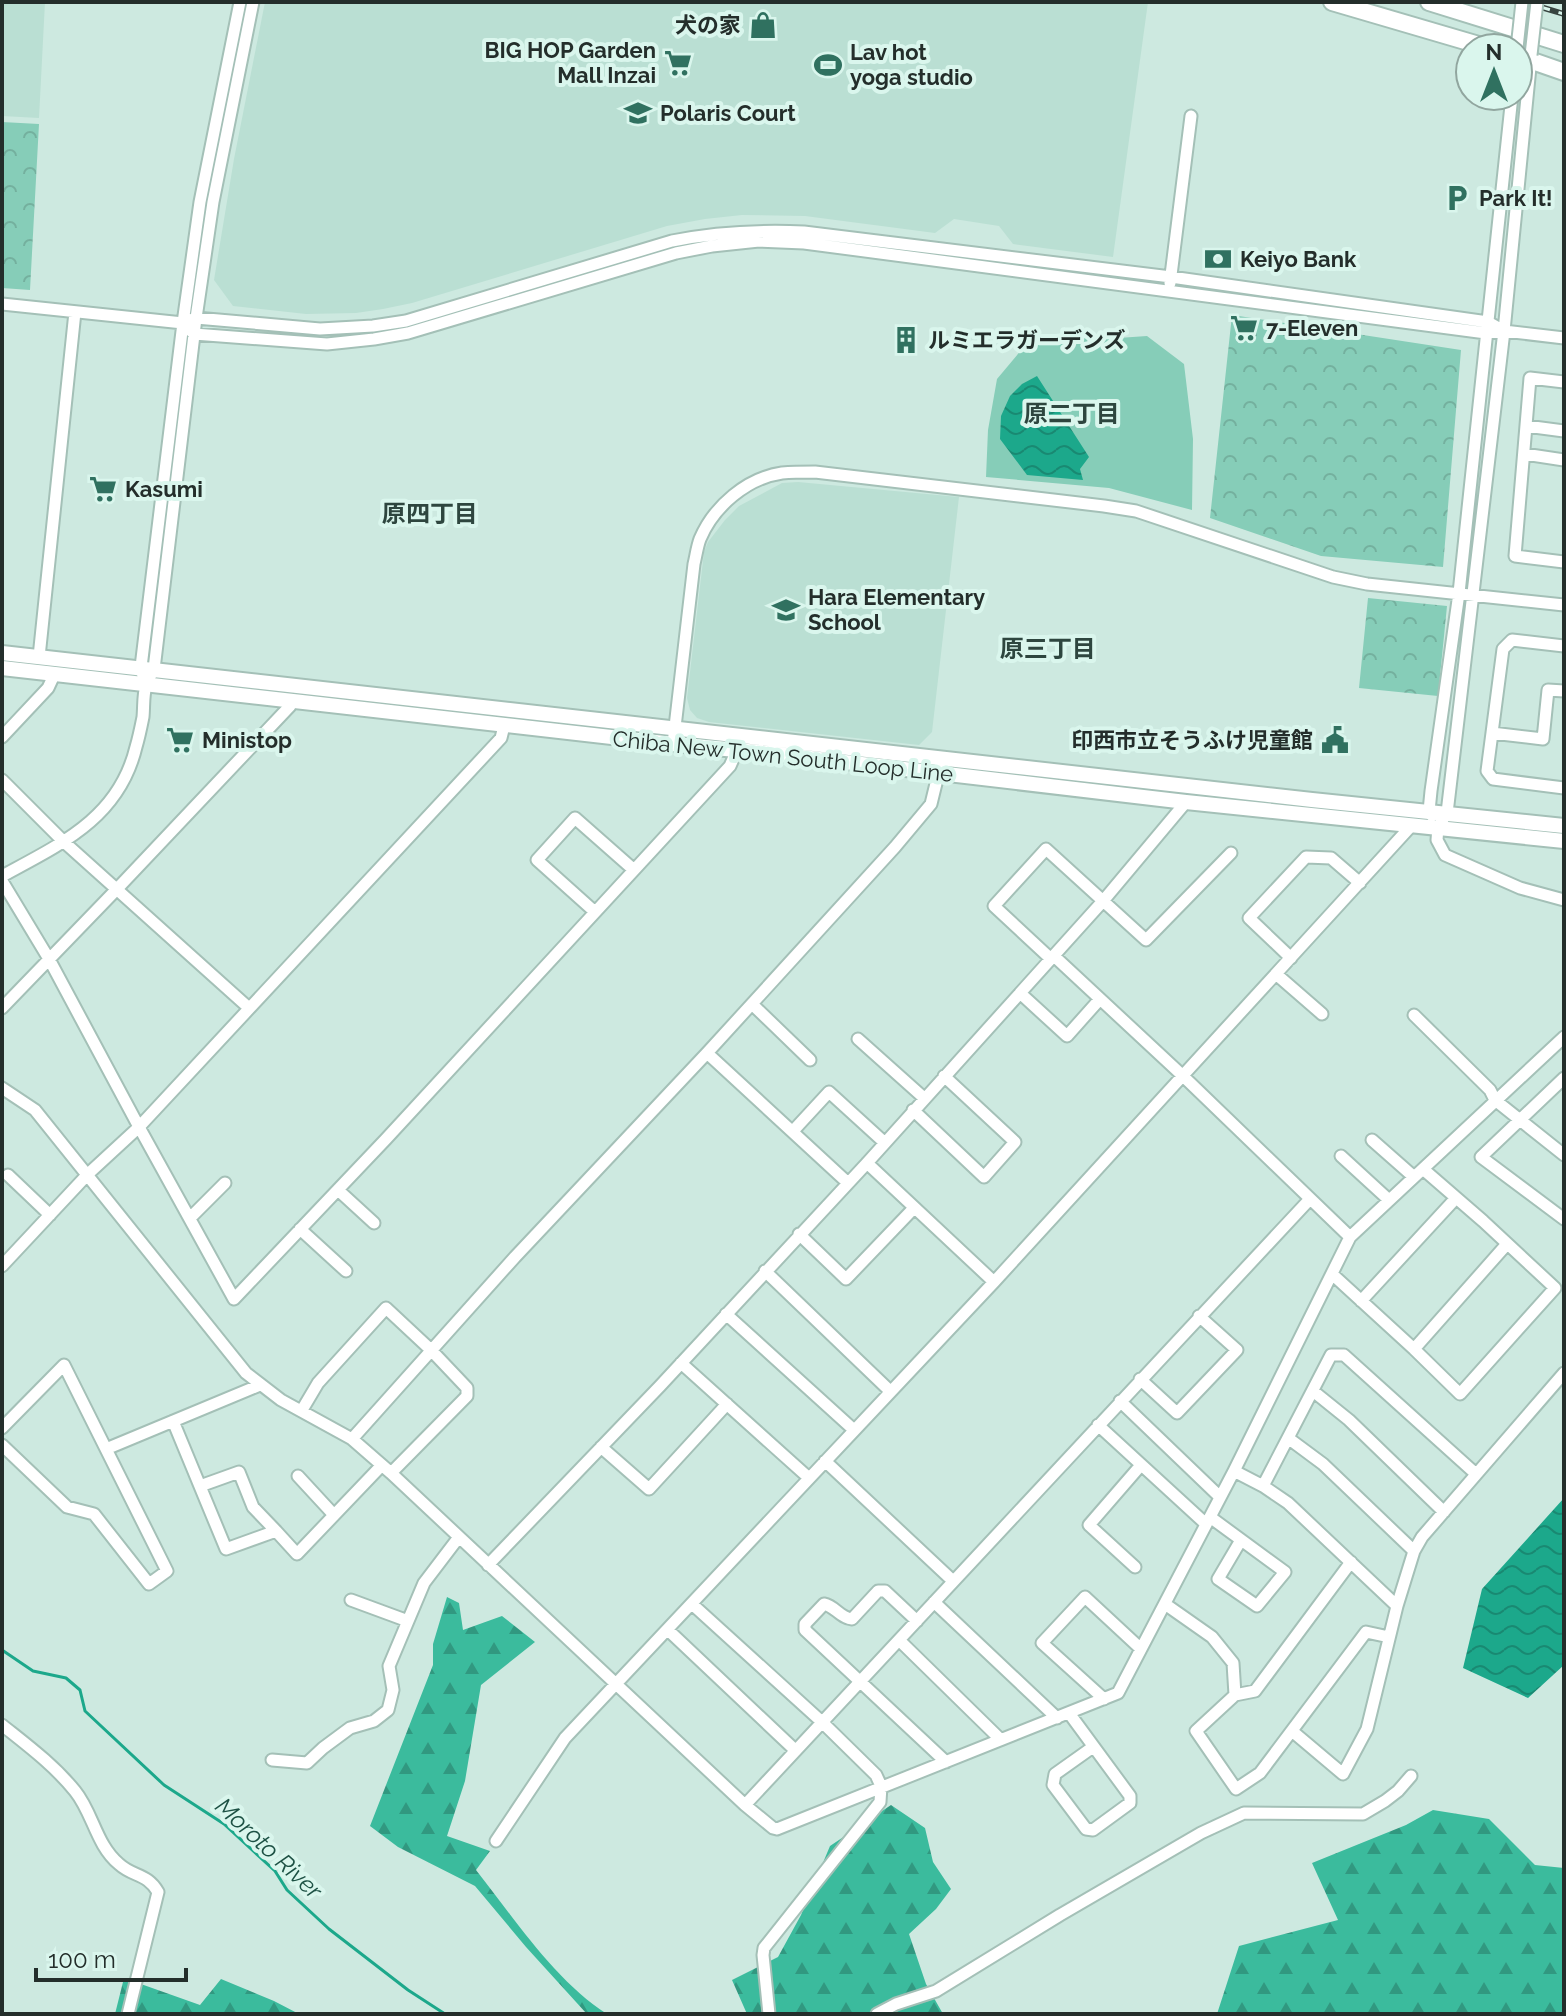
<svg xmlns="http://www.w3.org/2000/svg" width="1566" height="2016" viewBox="0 0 1566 2016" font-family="Raleway,'Noto Sans JP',sans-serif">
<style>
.built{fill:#badfd3}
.forest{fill:url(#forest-firs)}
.park{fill:url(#park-crowns)}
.pitch{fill:#86cdb8}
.water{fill:url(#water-waves)}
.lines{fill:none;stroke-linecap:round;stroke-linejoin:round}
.stream{stroke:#1ca88b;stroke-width:3}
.minor-casing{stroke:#a4c0b7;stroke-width:15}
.major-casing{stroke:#a4c0b7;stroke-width:18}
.highway-casing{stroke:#a4c0b7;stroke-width:20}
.minor{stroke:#fff;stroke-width:11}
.major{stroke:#fff;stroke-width:14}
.highway{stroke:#fff;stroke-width:16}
.rail-casing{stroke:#384440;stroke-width:6}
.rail{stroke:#daf6ed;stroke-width:3;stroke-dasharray:9;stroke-linecap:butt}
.minor-bridge-casing{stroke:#a4c0b7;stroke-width:15;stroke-linecap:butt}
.minor-bridge{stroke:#fff;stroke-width:11}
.labels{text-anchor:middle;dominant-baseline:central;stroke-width:8;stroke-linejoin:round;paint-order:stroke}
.poi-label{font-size:22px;font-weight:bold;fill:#242e2b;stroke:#daf6ed;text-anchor:start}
.street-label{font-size:22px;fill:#242e2b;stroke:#daf6ed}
.neighbourhood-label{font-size:24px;font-weight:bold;fill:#2e463f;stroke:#daf6ed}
.water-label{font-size:24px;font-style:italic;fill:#1d5144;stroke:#daf6ed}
</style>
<defs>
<pattern id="forest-firs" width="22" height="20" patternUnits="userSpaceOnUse" patternTransform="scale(2)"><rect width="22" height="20" fill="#3bbb9d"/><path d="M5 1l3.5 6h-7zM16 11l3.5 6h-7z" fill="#319880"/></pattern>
<pattern id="park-crowns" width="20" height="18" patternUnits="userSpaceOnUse" patternTransform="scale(2)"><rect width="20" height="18" fill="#86cdb8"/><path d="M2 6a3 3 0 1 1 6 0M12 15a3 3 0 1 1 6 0" fill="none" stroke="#74b09e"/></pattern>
<pattern id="water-waves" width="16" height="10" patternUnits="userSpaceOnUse" patternTransform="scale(2)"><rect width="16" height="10" fill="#1ca88b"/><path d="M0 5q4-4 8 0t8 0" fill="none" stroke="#198972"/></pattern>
</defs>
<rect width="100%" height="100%" fill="#cde9e0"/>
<!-- built -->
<path class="built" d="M2,2H45L39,118L2,116Z
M265,2H1148L1113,257L1013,244L999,226L954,219L935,233L805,216L742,215L705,219L667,226L412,303L383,309L356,313L306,314L233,306L214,280L234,159Z
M798,482L959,497L932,732L919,745L709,722L697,718L690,710L687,698L704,552L708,542L725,520L739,506L782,483Z"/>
<!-- forest -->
<path class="forest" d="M447,1597L459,1603L463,1630L502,1616L535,1642L481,1685L465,1781L447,1836L490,1851L476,1870C514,1918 555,1981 607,2014L586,2013L526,1947L475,1886L398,1847L370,1826L433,1665V1644Z
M891,1805L925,1828L933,1862L951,1889L936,1909L909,1934L926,1984L943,2014H747L732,1980L778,1957L801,1915L830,1846Z
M1433,1810L1489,1819L1535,1865L1564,1868V2014H1217L1239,1946L1338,1920L1312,1863L1406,1825Z
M124,1978L200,2005L221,1979L274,2001L299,2014H115Z"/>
<!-- park -->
<path class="park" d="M2,122L39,124L30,290L2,288Z
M1232,315L1461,350L1443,567L1321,556L1210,518Z
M1368,598L1447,606L1438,696L1359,688Z"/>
<!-- pitch -->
<path class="pitch" d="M1147,336L1184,364L1193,439L1192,510L1109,488L986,477L988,430L997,379L1023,348L1053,337L1104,339Z"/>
<!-- water -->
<path class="water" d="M1037,376L1089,457L1080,469L1083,480L1027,475L1000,439L1001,416L1010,396L1022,384Z
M1564,1498V1665L1528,1698L1463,1668L1482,1589Z"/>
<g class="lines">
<!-- stream -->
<path class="stream" d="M2,1650L33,1671L66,1678L80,1690L85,1711L164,1785L224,1824L275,1871L287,1890L329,1929L408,1990L445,2014"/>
<!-- minor casing -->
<g class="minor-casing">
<path id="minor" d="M1531,57L1504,331L1447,813L1438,827L1437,840L1445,855L1520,888L1564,900
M1170,283L1191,116
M2,304L183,323L196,318L320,329L373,326L406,321L672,241C717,232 758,230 804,232L1171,277L1488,322L1504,331
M183,323L194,334L327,344L374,339L408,333L676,253L712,246L759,241L804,243L1486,333L1504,331L1564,338
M1564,382L1530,378L1515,556L1564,562
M1526,426L1564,431
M1524,454L1564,460
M1564,646L1512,640L1503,649L1487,771L1493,779L1564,788
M39,657L75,312
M143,676L141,667L183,323L200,202L240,2
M1492,733L1543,739L1548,690L1564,691
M2,737L48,688L55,673
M673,744L694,564C696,556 697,547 700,539C714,506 747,478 782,473C793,472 804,472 815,472L1104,506L1136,511L1333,577L1367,584L1564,605
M2,780L64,842L249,1008
M1432,816L1429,811L1431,791L1459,593L1512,96
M2,876C61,844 119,818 136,747C139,737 141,727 143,717C144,707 143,695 146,686C147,680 152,674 154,669L196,318L213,202L253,2
M2,881L49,959L139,1127L234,1299L386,1139L730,766L737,750
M595,912L537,860L575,818L634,870
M1054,956L1183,1076L1350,1237
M1291,958L1249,918L1306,857L1331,858L1360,883
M1051,959L994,906L1046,849L1146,940L1231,853
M1276,974L1322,1014
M1020,993L1067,1036L1100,999
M752,1004L810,1060
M2,1008L116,890L290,706V700
M1414,1015L1490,1090L1495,1100L1564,1155
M858,1039L924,1098
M707,1053L848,1183
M1564,1078L1481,1157L1564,1219
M2,1088L35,1110L246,1373L281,1400L352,1439L391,1473L745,1805L773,1828L777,1829L1118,1693L1234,1471L1350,1237L1564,1037
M913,1110L984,1177L1015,1142L944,1076
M793,1131L829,1092L885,1143
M1372,1140L1414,1177
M1341,1156L1389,1200
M867,1163L994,1282
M8,1175L50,1215
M338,1190L374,1223
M190,1218L225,1183
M300,1229L346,1271
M799,1234L846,1279L914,1208
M2,1266L88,1174L139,1127L501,738L503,730V724
M765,1271L890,1391
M1332,1274L1414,1349L1460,1394L1555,1288L1483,1221L1423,1169
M1361,1301L1456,1198
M726,1314L854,1430
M1414,1349L1507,1244
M681,1363L809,1478
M1140,1379L1177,1413L1237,1350L1199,1316
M1313,1391L1349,1420L1444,1512
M1120,1401L1220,1497
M302,1410L318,1383L386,1308L431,1350L467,1388V1396L391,1473
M173,1421L226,1549L276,1531L253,1507L239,1472L200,1486
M1098,1425L1206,1524
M2,1428L64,1365L167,1571L149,1584L94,1514L67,1507L2,1445
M1288,1438L1323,1464L1414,1551
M352,1439L515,1257L707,1053L895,847L931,804L940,767
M601,1447L649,1489L727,1404
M106,1449L260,1385
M825,1461L953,1581
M1234,1471L1263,1486L1288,1503L1397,1606
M298,1476L334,1515
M1263,1486L1331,1355H1344L1476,1474
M1210,1517L1285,1572L1257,1606L1218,1579L1241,1540
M276,1531L297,1554L382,1465
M1351,1562L1255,1691L1235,1695L1196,1731L1236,1789L1260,1773L1366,1632L1389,1637
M488,1565L660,1386L867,1163L1103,901L1186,802
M1135,1567L1089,1525L1141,1465
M351,1600L408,1621
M934,1602L1057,1718
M692,1604L822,1722L876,1775L881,1786L880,1802L764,1948L763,1955L769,2014
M1165,1604L1212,1637L1233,1663L1235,1695
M917,1621L885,1591H878L852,1619C840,1618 835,1606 824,1604L805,1624V1630L946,1762
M668,1630L795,1750
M899,1640L1000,1739
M1104,1699L1042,1643L1085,1597L1141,1649
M1069,1713L1130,1796V1803L1093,1830L1086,1829L1053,1785L1055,1774L1093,1747
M2,1725C27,1745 54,1765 75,1791C93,1813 96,1845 119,1864C133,1877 147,1873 158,1892L128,2014
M1292,1731L1343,1774L1367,1729L1397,1606L1414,1551L1422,1537L1564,1373
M272,1760L307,1763L323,1748L350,1728L374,1721L388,1710L393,1690L389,1666L424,1583L459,1537
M745,1805L1310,1199
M496,1841L565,1738L994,1282L1412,825
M877,2014L896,2004L936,1991L1060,1915L1201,1833L1244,1813L1363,1814L1385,1801L1398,1791L1411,1776"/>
</g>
<!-- major casing -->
<g class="major-casing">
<path id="major" d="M2,653L1312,800L1564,826
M2,668L673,744L768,753L1186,802L1564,841"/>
</g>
<!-- highway casing -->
<g class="highway-casing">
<path id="highway" d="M1332,2L1489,48
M1429,2L1564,44
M1518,56L1564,72"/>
</g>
<!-- minor -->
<use href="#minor" class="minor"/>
<!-- major -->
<use href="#major" class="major"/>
<!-- highway -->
<use href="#highway" class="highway"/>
<!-- rail casing -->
<g class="rail-casing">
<path id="rail" d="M1524,2L1564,14"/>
</g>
<!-- rail -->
<use href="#rail" class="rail"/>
<!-- minor-bridge casing -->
<g class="minor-bridge-casing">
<path id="minor-bridge" d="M1517,48L1522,2
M1531,55L1537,2"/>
</g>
<!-- minor-bridge -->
<use href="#minor-bridge" class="minor-bridge"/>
</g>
<!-- icons -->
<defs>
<g id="shop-bare" transform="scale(2.16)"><path d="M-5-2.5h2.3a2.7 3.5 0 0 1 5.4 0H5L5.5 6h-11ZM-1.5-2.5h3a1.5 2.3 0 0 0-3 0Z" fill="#307160" stroke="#daf6ed" stroke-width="2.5" paint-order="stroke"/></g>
<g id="supermarket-bare" transform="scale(2.16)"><path d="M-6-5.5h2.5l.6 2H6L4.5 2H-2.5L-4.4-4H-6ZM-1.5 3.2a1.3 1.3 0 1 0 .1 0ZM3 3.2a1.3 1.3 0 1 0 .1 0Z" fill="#307160" stroke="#daf6ed" stroke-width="2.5" paint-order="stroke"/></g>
<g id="stadium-bare" transform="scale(2.16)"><path d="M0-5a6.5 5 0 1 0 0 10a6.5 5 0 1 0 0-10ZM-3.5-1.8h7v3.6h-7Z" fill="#307160" stroke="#daf6ed" stroke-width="2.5" paint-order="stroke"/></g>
<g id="school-bare" transform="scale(2.16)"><path d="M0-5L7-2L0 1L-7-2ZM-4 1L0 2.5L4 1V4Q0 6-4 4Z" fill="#307160" stroke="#daf6ed" stroke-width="2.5" paint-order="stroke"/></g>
<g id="parking-bare" transform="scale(2.16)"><path d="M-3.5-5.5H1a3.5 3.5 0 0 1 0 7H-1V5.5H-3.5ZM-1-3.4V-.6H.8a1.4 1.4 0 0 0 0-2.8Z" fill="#307160" stroke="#daf6ed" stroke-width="2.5" paint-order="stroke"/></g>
<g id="bank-bare" transform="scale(2.16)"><path d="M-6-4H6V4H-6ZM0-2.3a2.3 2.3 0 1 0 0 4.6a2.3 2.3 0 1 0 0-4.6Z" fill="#307160" stroke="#daf6ed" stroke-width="2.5" paint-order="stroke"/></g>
<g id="building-bare" transform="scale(2.16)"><path d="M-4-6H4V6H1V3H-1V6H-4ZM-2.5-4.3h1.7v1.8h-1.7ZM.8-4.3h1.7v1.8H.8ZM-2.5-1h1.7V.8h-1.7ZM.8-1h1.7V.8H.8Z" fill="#307160" stroke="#daf6ed" stroke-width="2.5" paint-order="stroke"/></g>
<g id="civic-bare" transform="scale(2.16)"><path d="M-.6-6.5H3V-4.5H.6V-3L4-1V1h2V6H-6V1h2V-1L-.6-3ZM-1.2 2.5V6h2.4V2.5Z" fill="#307160" stroke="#daf6ed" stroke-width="2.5" paint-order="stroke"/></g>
</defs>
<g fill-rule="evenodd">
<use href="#shop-bare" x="763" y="25"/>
<use href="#supermarket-bare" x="678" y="63"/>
<use href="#stadium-bare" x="828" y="65"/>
<use href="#school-bare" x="638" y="113"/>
<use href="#parking-bare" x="1457" y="198"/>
<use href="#bank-bare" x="1218" y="259"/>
<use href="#supermarket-bare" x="1244" y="328"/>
<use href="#building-bare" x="906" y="340"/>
<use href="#supermarket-bare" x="103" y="489"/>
<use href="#school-bare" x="786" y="610"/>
<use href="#supermarket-bare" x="180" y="740"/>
<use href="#civic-bare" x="1335" y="740"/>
</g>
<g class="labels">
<!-- poi labels -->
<g class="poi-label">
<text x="741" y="25" text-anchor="end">犬の家</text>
<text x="656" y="50" text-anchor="end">BIG HOP Garden<tspan x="656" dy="25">Mall Inzai</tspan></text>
<text x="850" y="52">Lav hot<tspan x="850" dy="25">yoga studio</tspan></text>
<text x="660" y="113">Polaris Court</text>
<text x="1479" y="198">Park It!</text>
<text x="1240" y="259">Keiyo Bank</text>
<text x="1266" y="328">7-Eleven</text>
<text x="928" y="340">ルミエラガーデンズ</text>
<text x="125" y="489">Kasumi</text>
<text x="808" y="597">Hara Elementary<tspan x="808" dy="25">School</tspan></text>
<text x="202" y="740">Ministop</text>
<text x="1313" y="740" text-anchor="end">印西市立そうふけ児童館</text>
</g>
<!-- street labels -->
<g class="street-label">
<text transform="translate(783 756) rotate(6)">Chiba New Town South Loop Line</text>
</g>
<!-- neighbourhood labels -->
<g class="neighbourhood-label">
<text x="1072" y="413">原二丁目</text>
<text x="430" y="513">原四丁目</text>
<text x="1048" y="648">原三丁目</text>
</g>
<!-- water labels -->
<g class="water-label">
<text transform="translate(269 1848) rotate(43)">Moroto River</text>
</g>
</g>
<!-- border -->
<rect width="1566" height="2016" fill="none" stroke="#242e2b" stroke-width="8"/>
<!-- north arrow -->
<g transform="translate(1494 72)"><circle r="38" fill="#daf6ed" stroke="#91a69f" stroke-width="2"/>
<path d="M0-6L14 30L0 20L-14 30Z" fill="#307160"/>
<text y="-12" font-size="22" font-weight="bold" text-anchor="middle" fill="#242e2b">N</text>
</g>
<!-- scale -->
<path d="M36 1968v12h150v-12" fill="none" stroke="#242e2b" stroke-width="4"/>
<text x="48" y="1968" font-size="24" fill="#242e2b" stroke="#daf6ed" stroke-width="6" paint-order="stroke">100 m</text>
</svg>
